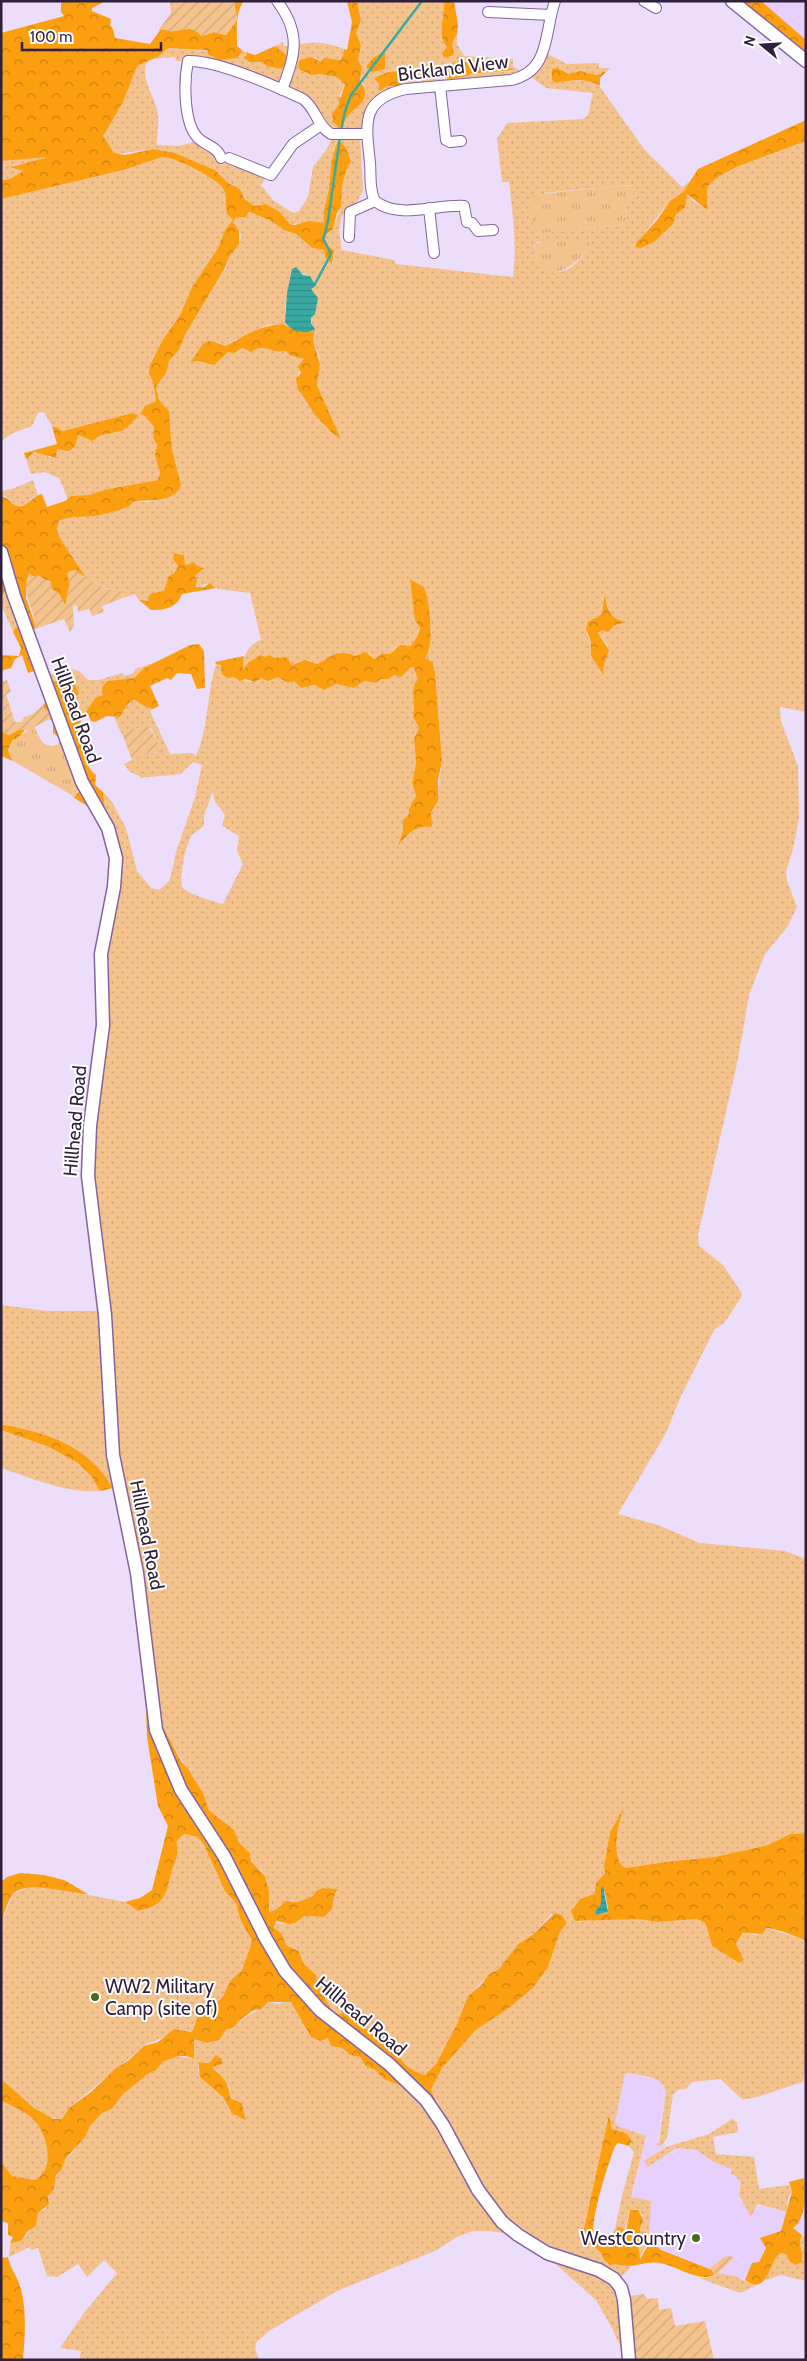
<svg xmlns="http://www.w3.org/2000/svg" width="807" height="2361" viewBox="0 0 807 2361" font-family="Cabin,sans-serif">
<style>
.built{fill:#e7cffe}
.grass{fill:url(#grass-dots);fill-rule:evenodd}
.forest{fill:url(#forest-crowns);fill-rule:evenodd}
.park{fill:url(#park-tufts)}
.garden{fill:url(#garden-furrows)}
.water{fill:url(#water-rules)}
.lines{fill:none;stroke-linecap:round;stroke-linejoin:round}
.stream{stroke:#39aaa2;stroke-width:2.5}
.minor-casing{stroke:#8562a2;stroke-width:12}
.tertiary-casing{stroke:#8562a2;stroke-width:15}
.minor{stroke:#fff;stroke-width:10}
.tertiary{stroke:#fff;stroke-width:12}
.poi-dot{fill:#4b681c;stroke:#fff;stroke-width:2}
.labels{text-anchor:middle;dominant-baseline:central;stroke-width:4;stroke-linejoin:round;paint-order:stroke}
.street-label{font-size:19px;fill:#2f213c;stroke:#fff}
.poi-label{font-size:19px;fill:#2f213c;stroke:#fff;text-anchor:start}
</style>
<defs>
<pattern id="grass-dots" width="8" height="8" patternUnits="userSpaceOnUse" patternTransform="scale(1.25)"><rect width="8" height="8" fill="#f4c38d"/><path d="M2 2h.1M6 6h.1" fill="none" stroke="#d2a77b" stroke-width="1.8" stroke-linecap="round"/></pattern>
<pattern id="forest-crowns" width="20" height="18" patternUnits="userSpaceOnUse" patternTransform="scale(1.25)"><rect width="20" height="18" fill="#fb9f10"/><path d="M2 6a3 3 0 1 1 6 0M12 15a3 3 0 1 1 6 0" fill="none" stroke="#cc8110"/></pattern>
<pattern id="park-tufts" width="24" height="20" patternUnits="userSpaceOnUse" patternTransform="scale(1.25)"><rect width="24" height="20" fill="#f4c38d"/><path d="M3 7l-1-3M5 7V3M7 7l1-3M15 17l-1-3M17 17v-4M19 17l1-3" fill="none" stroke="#d2a77b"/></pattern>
<pattern id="garden-furrows" width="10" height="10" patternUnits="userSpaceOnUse" patternTransform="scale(1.25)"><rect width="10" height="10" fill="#f4c38d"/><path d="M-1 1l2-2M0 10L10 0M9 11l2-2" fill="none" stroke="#d2a77b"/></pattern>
<pattern id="water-rules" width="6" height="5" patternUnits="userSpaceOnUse" patternTransform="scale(1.25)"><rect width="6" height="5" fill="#39aaa2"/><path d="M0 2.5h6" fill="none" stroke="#308a85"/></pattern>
</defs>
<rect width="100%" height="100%" fill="#ecddfa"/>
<!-- built -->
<path class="built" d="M761,1H806V40Z
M626,2073L661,2081L666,2092L657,2145L661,2146L664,2144L666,2147L658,2150L648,2167L676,2148L697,2150L714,2162L733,2169L741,2181L738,2190L741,2202L787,2212L781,2231L770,2234L759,2262L752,2263L745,2280L734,2276L718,2273L734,2258L732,2257H724L708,2270L661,2250L657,2246L646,2248L650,2231V2201L632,2197L646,2136L618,2126L615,2123Z
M806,2208V2237L793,2228L802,2220Z"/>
<!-- grass -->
<path class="grass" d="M357,1H444C445,16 436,35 447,47L443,52L444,58L454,55L452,43L457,34V44L464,56L513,59V66L519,70L521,77L383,97L360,134L363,190L358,201L345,211L341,219L339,231L342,250L394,260L396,264L513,277C517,245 513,214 509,182H502L497,139L507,123L583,119L588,115L593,93L546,88L527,74L544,52L567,64L599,63V68H611L599,75L580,71L569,74L565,71V80L588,81L598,84L644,149L682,187L690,181L683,192L670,201L639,240L641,248C664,235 678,220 687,194L693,201L706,209L707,187L718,177L738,167L806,141V712L780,707L781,721L798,766L799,818L794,845L786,872L787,881L797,907L788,926L765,954L749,995L738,1059L698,1235L699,1246L723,1265L741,1292L742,1296L725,1322L714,1330L681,1396L666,1433L618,1514L658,1525L700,1543L785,1551L806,1559V1833L790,1834L768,1845L714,1857L680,1860L626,1868C609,1861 620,1824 622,1810L610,1832L604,1875L596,1883L593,1895L584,1898L573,1907L574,1917L579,1922L602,1919H638L658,1922L696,1919L704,1922L706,1925L712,1946L739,1963L744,1960L736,1944L744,1933L757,1935L767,1928L802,1939C807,1947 802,1956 806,1965V2065L803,2082C790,2085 752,2101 742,2099L720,2079L692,2082L686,2089L678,2090L673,2094L667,2138L661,2146L656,2145L659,2142L666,2092C663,2076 644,2077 630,2073L625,2074L615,2123L618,2126L646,2136L631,2197L651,2201L649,2239L639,2259L638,2244L642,2239L640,2232L643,2215L635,2209L629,2211L625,2231L621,2228L614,2233L622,2196L626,2197L622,2196L634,2152L629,2146L632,2141L627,2134L614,2132L609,2119L582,2238L598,2250L608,2264L619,2263L631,2267L617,2281L511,2234L489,2231H473L457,2237L437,2250L337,2291L269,2331L256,2343L255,2349L259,2360H79L81,2351L60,2348L84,2313L117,2273L104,2260L87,2277L78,2264L57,2277L47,2276L38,2248L31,2250L30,2247L9,2257L10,2243L22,2240L37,2222L38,2213C40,2211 43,2211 45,2209C47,2206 47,2200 49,2197C55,2184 58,2163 71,2155L90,2126L102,2113L112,2109L123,2094L149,2072L155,2071L163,2062L178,2056L194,2059V2038C200,2040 206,2044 212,2042C221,2040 221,2035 227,2030C240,2019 256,2013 268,2002L279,2004L287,2001L294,2004L311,2037L325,2039L328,2038L335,2047L342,2048L347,2053L359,2057L364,2063L390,2081L399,2084L439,2105L431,2090L442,2068L476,2030L509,2008L533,1988L548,1967L560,1932L567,1922L562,1915L551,1914L534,1933L518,1944L499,1969L484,1980L468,1996L456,2026L436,2064L426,2075L411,2070L404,2064L392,2043L384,2035L365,2028L357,2016L346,2012L339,2014L332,2011L319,1986L315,1974L303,1963L297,1949L286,1945L282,1934L276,1930L274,1923L289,1924L304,1916L324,1917L332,1908L337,1890L321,1888L316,1891L313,1896L298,1902L292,1900L281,1904L275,1910L269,1912C265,1902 271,1889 265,1876C260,1865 251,1867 250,1853C239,1841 230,1830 220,1818C217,1814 211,1813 208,1808C205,1803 204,1796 201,1791C188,1768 173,1748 162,1726L118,1478L89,1185L101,971L116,877L103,804V792L112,802L126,828L137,871L151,888L159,890L169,881L172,871L176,852L195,797L202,765L193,762L181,774L140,778V776L130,772L124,764L147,752L163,753L151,728L129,729L122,735L114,717H118L129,701H138L153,709L150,711L170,754L192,753L196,756C209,728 206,696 216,664L222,665L234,677L251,682L261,678L278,677L288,683L294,681L301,688L313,685L324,690L336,684L354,688L364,681L376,683L381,679H389L394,675L398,676L411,667L414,668L419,679L413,689L416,708L413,717L419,728L414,739L416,763L412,783L416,796L409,814L406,817L399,844C409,834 416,825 431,826V813L436,806L442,761L435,672L425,658L430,650L429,637L432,633L426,592L424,587L411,579L420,627L418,635L411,646L396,647L390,654H383L374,659C366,648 365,656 356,656C351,656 346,653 340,652L317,664L302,661L292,665L287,657L276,658L273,656L254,661L243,671C243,658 247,644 261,640L250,593L218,589L212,584H206L198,588L195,576L203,568L187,565L185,564L184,555L174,553L173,559L178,566L168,580L165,589L161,594L155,593L148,601L139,600L135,594L123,598L124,594L88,581L60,538L57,525L61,519L104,514L129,506L137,501L148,502L166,498L177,492L178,472L172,449L171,431L166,407L159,400L156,387L164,375L169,361L179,350L185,335L226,268C227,264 228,259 229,256C237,243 249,239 233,222L225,230L218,248L192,287L180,315L162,341L151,362L156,401L145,406L140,414H144L154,427L153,438L157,445L156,458L160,473L158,480C136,485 113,490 91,495C83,497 75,494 68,499L59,478L45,472L31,474L26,459L32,453H44L49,457L56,456L57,449L71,450L75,447L78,435L89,440L99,438L102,435L122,431L128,424L135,421L132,413L63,431L52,426L44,412L38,413L32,426L13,433L1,441V199L124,170L162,157C175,157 216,176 223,188C229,197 225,208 231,217L252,213L269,220L286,231L296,234L312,248L324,250L330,264H333L334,252L324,241V236L333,229L340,210L345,170L351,161L346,148L337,143L333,150L327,203L323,215L324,223L290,224L280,212L269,206H255L247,200L240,189L228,183L215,170L175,153L153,149L117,154L114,153L102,136L123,102L134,70L140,63L159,56L168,48L208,51L207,54C219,58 234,62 243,51L248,54L243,57L249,62H262L282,69L287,64L289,57L275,46L283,42L284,46C292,46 299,44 308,43C319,41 333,45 344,49V53L338,61L321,62L315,57L302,60L298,64L300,69L309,74H319L339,77L345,84L338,100L339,104L332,114L333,122L342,126L349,115L362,103L366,95L361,76L362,72L358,60L361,45L356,33L361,17ZM379,55L384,64L369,69L374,57ZM175,57L176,61H198L307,101L333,135L327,149L313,167L308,197L299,211L293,213L274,201L261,185L265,178L227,163L220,165L217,155L194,142L179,146L157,145C157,135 159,124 158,114C156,98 136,73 150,59ZM456,62L469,63L477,68L482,65L493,68L508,67L514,71L470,74C459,82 433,79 421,75L424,71L445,68L450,63ZM400,70H409L411,77L397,86H387L382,90H378L379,83L374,78L385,72ZM624,185H631L635,189L626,204L625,221L622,225L534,234L545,193ZM537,242L590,246C584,256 571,271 559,272C552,272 545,268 539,265L534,246ZM292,269L310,276L315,284L311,289C321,302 315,308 311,320L315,333L313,340L320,359L317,385L340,437L331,432L319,420L302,396L298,375L304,359L286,351L277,352L265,347L247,351L242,348C237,350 231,351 226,353C211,362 212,368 193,359L198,351L216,342L226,346L236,339L251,335L267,325L283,324L286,325L285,309ZM605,596L610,615L625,622L615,625L611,630H602L598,633L608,646L602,674L591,656V641L587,635V625L589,622L602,614ZM213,791L214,800L225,815L222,826L239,836L237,851L243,864L223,904C215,902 188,894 183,888C178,880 186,843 192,835C195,831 201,830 204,825V816ZM213,2059L219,2065L213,2067L214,2070L230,2087V2098L242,2103L246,2119L235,2116L229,2110L223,2097L198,2071V2062L209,2063Z
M43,157H50L34,162L12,165L23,171L10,179L1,180V161Z
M33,480L38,495L32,498L26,505L16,506L6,496H1V491L12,489Z
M6,590L20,629H14L13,632L1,604V597Z
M156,662L144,668L134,678L107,681L103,687V695L96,697L85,713L78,709V703L75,701L78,691L74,681L70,679L51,683L45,676L71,669L79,671L88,680H99L122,673L125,676L134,673L135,669Z
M1,1305L48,1311H104L118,1486L113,1488C95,1457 67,1439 32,1431C22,1429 12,1425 1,1425Z
M1,1430L49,1447L78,1463L91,1476L100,1491C68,1494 31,1478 1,1468Z
M186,1834L197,1837L203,1843L223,1887L236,1902L240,1919L252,1941L242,1970L231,1980L222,1998L210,2008L191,2032C174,2025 163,2041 148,2043L69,2108L62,2119C46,2121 11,2091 1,2079V1924L13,1894L26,1888H53L125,1902L138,1911C164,1905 165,1897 171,1874C172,1868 176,1862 177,1855C178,1850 176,1845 177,1840Z
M1,2101C10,2104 29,2113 35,2121C45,2135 58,2169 35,2180L11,2176L1,2162Z
M732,2119L737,2122L738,2132L713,2137L716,2154L754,2157L759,2189L789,2185L792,2192L788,2198L787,2212L757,2204L751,2217L739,2195L741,2181L737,2179L738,2177L731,2174L732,2169L714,2162L697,2150L676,2148L648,2167L644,2161L666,2147L709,2134Z
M802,2235L806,2237V2281L781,2275L763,2281L775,2256L780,2253L786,2254L790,2262L796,2265L802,2262C804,2252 797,2245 802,2235Z
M557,2259L616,2283L626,2360L612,2328L596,2300L551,2260Z
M718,2273L734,2276L748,2282L759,2284L740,2293L699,2278H708Z"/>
<!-- forest -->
<path class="forest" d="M61,1H106L92,8V11L111,19L110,25L113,29L115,38L150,44L161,29C165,29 169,31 173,31C185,30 192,25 202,36L214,32L226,35L237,20L234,1H244C235,12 237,31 237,46L243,51L236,58L220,60L207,54L208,51L205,50L168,48L159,56L137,66L123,102L103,136L114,153L125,155L153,149L175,153L215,170L228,183L240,189L245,199L255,206L266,204L280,212L290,224L295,225L309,221L324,223C322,211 327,200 329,188C331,173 330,157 337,143H342L346,148L351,161C342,174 342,192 341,207L337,213L333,229L324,236V242L334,251L332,265L325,257L324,250L312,248L296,234L286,231L269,220L249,212L246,217H236L233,222L239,230V244L229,257L224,270L185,335L179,350L169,361L166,373L156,387L159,400L169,411L172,449L181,485C176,502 151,500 137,501C134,501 130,506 127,507C120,510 112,512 104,514C93,518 70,515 59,521L57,528L60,538L88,581L75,570L69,579L70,584L65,606L59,594L52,589L50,581L32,576L27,579L26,598L35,624V629L27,631L41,669L28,673L22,655L15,659L11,668L1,671V655L19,656L21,648L13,632L15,628L20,629L6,590L1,597V496C9,497 11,505 18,506C28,508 31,496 42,494L47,507L65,501L71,496L90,495L104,490L158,480L160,473L155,455L157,445L153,438L154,427L144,415L140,414L145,406L156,401L153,381L149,374L150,365L162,341L180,315L192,287L218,248L225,230L233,220L227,214C225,206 228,194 222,187C213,176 175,157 162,157L124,170L1,199V180L10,179L23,171L10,167L49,157L1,161V33L64,16L61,12Z
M357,1L361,20L356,33L361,45L358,60L362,67L360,81C373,99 359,104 349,115C345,119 344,125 340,128L333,122L332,114L339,104L338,98L341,97L345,84L337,77L319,74L312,75L300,70L298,64L300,60L312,57L321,62L324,58L340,60L344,53V49L347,50L352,22L347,2Z
M444,1H454L458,25L457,34L452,43L454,55L444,58L442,53L447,47C436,35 445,17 444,1Z
M732,1H761L806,40V61Z
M275,46L289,57L287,64L282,69L267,66L262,62H249L243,57L247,55L246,52L255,55Z
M381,53H385V69L372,72L366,67L373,58Z
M459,61L472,63L477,68L484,65L493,68L508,67L515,70L470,74L464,77L451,79L421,75L426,69C439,70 447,64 459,61Z
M557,68L569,74L580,71L597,75L607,71L600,78V86C588,78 569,80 556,83L552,80V69Z
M406,70L411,71L410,80L404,81L399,86H387L382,90H378L379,84L374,78L387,72Z
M806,120V141L737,167L718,177L707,187V210L687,194L685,207L676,215L673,224L655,241L641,248L635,247L637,242L657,220L670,201L683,192L698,169Z
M283,324C292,329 302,330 312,332L315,329L313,340L320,364L317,385L341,439L331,432L315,415L298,389L296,379L301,373L298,366L304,359L290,355L286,351C270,354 266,342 251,352L242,348L234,353L228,352L214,365L197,361L190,362C197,356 200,342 210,341C215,341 221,345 226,346C244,336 261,325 283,324Z
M132,413L138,415C135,421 128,426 122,431L102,435L92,441L78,435L75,447L69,451L57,449L56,458L34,452L26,459L24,453L57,444L52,426L63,431Z
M174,553L184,555L185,564L187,565L194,562L197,566L204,568L195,576L197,581L196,587H204L210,583L216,588L182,594C177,608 165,610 151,610L139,600L148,601L150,594C170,589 161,595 169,576L174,573L178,566L173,559Z
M410,579L424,587C430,600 435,649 425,658L432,662L435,672L442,761L438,780V801L431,813L432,827C416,824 407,835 398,846L403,830V820L409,814V809L416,796L412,783L416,763L414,739L419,728L413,717C417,704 408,690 418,679L414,668L411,667L401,677L394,675L389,679H381L376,683L364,681L354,688L336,684L324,690L314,685L301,688L294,681L288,683L278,677L268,681L261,678L255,682L245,679L240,681L234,677L227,678L222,674L221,665L216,664L215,662L244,656L243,670L249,662L261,655L265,657L269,655L276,658L287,657L292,665L305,660L317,664C333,657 335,648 355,656L366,652L374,659L382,654H390L400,645L411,646L418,635L420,628L415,620Z
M605,593C607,609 609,619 627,622L615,625L608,632L602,630L598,633L609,650L604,665L603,675L591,656V641L586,629L588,622L602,614Z
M199,644L204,651L205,688L197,689L191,674L177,673L171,680L167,678L150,686L159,706L153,709C134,706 136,687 120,717L107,716L95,722L91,721L88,714L85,713L80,723L84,728C78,738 86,770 96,775L95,785L103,792L105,812L93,810L73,797L79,792L65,749L59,744L60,738L53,733V721L49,719L51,718L43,707L44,704L52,697L51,683L53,681L62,682L67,679L74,681L79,694L74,698L75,700L78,703V709L85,713L96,697L103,695L102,687L107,681L134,678L144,668L190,645Z
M18,730H25L18,738L13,740L8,750L13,761L1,756V731L9,735Z
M1,1425C12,1425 22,1429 32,1431C67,1440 95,1457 113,1488L100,1491L91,1476L78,1463L49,1447L1,1430Z
M151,1696C156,1765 199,1812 231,1869C255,1912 270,1956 303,1994C326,2021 360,2041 388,2063L322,2011L304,1993L276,1956L225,1856L182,1790L157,1730L162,1725L181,1761L188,1769L203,1793L209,1810L234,1830L239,1842L250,1853L251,1861L265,1876L269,1891V1912L275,1910L286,1901L298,1902L313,1896L316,1891L322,1888L338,1889L335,1894L332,1909L324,1917L304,1916L295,1923L289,1924L276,1921L274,1928L282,1934L286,1945L299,1951L303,1963L315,1974L319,1986L332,2011L339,2014L346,2012L355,2014C359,2018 360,2026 367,2029C373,2031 379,2031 385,2036C404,2053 394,2065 425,2075L436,2064L456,2026L468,1996L482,1984L488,1975L499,1969L518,1944L532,1935L555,1913L562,1915L567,1923L560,1932L548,1967L533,1988L509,2008L476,2030L442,2068L431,2090L440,2110L433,2109L392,2066L404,2079V2087L384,2079L375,2070L366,2066L360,2057L350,2055L342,2048L331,2046L328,2038L320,2041L311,2037L291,2002H268L261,2009L254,2010L240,2020L234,2027L226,2030L219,2040L207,2043L194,2039V2059L186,2056H178L163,2062L155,2071L149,2073L123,2094L112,2109L102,2113L90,2126L85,2137L66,2158L61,2170L56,2175L54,2188L48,2197L49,2204L38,2213L36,2226L28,2231L21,2241L10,2243L13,2237L8,2235V2223L1,2221V2162L12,2176L35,2180C57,2169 46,2133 34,2120C28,2113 9,2104 1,2101V2079L34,2108L54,2119H62L69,2108L91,2092L115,2069L129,2060L144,2046L158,2042L174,2029L191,2032L193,2030L198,2016L222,1998L231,1980L242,1970L252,1941L240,1919L236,1903L225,1891L203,1843L197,1837L185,1834L177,1840C176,1845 178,1850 177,1855C176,1862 172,1868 171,1874C165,1898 164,1905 138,1911L125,1902L140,1898L152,1890L168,1826L158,1806L147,1737L146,1711Z
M624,1807C619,1821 609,1861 626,1868L673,1861L714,1857L768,1845L790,1834L806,1833V1965C802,1956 807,1949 804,1940C796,1936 774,1928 766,1928L762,1934L743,1933L736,1944L744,1960L739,1963L712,1946L706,1925L704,1922L696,1919L658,1922L638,1919L575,1921L571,1911L580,1899L594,1894L596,1883L605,1873L604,1867L610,1832ZM601,1890L605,1892L608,1908L607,1913L596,1915L595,1912L601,1904Z
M20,1873L44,1875L64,1880L88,1894C70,1893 30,1881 15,1892C8,1898 4,1915 1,1924V1882L7,1877Z
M216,2055L222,2059V2064L213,2067L214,2070C224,2077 230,2085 230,2098L242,2103L246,2120L232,2114L223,2097L200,2077L198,2062L209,2063Z
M609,2115L612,2129L627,2134L632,2141L629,2146L618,2143L615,2146C608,2165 589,2221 594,2240L610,2247L614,2231L620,2227L626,2231L630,2210H638L643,2219L640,2229L642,2239L638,2244L640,2259L647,2247L655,2245L661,2250L712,2270L714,2275C697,2283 677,2265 659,2263C648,2261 638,2266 628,2266C620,2266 618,2263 610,2265C604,2261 603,2256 599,2251C594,2245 587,2245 582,2238Z
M804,2178C805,2195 807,2218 793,2228L802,2235C797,2245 804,2252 802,2262L796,2265L790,2262L786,2254L780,2253C768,2261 769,2297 745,2280L752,2263L759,2262L766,2248L760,2238L781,2231L792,2192L789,2182Z
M8,2257C10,2268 17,2276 20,2286C27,2309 25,2336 23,2360H1V2258Z"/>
<!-- park -->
<path class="park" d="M624,185L633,186L636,188L626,204L625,221L622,225L534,234L530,201L533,195Z
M583,240L589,241L590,246C581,262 544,290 536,258C535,253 534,248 536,243Z
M34,726C40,738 43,751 59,744C70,755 71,774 79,788L75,797L13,761C0,743 22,736 34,726Z"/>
<!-- garden -->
<path class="garden" d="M170,1H234L237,20L226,35L214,32L201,36C192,25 184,30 174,31C168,33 165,27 158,31L171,13Z
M75,570C92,582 102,589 123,592V598L102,606L104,612L92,616L89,609L78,612L77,605L73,606L74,625L70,632L64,619L35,629C35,605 21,599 29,573L34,577L38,575L51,583L52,589L59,594L65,605L70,584L67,574L70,571Z
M7,680L11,692L6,694L15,722H22L24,717L33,714L44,704L43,707L51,714V718L29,730H18L9,735L1,731V712L3,711L1,682Z
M149,727L164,753L150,752L132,760L122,733L129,729Z
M730,2256L734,2258L718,2273L714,2275L712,2270H708L724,2257Z
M644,2294L647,2299L658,2298L659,2310L671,2308L675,2326L705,2321L714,2360H630L624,2297Z"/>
<!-- water -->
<path class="water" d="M296,267L303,275L310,276L316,286L311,289L318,298L315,314L311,318V323L315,329C308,336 290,331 285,322L287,293L292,269Z
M603,1886L608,1912L596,1915L595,1912L601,1904V1888Z"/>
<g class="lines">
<!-- stream -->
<path class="stream" d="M341,131L345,111L351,95L422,1
M324,237L328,221L340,137
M315,284L331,254L323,238"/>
<!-- minor casing -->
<g class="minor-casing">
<path id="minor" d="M277,1C302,34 295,55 282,90
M644,1L656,8
M488,12L551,15
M440,86L446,140L450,142L461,141
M221,158C218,147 205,145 198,138C183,123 184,80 188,61C218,60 275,86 303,99C316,108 317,126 331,134H366
M229,158L271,175L293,144L321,125
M429,208L434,253
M493,230L478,231L472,223L467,222L464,206C436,204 399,220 375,201C369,190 371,174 370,163C366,124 360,99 406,89L511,80C551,71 544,32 555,1
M349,237L350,212L375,201"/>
</g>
<!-- tertiary casing -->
<g class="tertiary-casing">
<path id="tertiary" d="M732,1L806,61
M1,552L14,596L82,782L108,828L116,858L114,887L101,954L103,1025L90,1126L88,1176L105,1315L113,1455L137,1573L156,1730L181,1790L224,1856L266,1939L285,1971L320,2010L389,2064L426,2100L443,2125L478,2190L502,2222L518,2235L547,2253L599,2270L614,2279L621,2288L624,2300L629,2360"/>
</g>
<!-- minor -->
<use href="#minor" class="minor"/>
<!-- tertiary -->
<use href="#tertiary" class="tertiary"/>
</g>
<!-- markers -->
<g class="poi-dot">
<circle cx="95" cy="1997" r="5"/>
<circle cx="696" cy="2238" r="5"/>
</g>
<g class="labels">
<!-- street labels -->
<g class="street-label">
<text transform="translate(453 68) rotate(-7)">Bickland View</text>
<text transform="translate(76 710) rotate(70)">Hillhead Road</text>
<text transform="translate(75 1121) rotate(-85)">Hillhead Road</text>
<text transform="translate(147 1535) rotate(79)">Hillhead Road</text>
<text transform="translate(361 2016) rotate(40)">Hillhead Road</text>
</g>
<!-- poi labels -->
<g class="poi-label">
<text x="105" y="1986">WW2 Military<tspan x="105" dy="22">Camp (site of)</tspan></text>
<text x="686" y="2238" text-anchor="end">WestCountry</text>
</g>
</g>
<!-- border -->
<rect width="807" height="2361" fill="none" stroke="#2f213c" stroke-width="5"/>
<!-- north arrow -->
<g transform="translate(762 45) rotate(288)" stroke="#ffffff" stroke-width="4" paint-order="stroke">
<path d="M0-4L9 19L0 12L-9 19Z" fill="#2f213c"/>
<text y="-8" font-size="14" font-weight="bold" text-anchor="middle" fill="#2f213c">N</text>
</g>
<!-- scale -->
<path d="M22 42v8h139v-8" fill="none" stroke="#2f213c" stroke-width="2.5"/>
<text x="30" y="42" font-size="15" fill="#2f213c" stroke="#ffffff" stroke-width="4" paint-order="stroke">100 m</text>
</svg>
